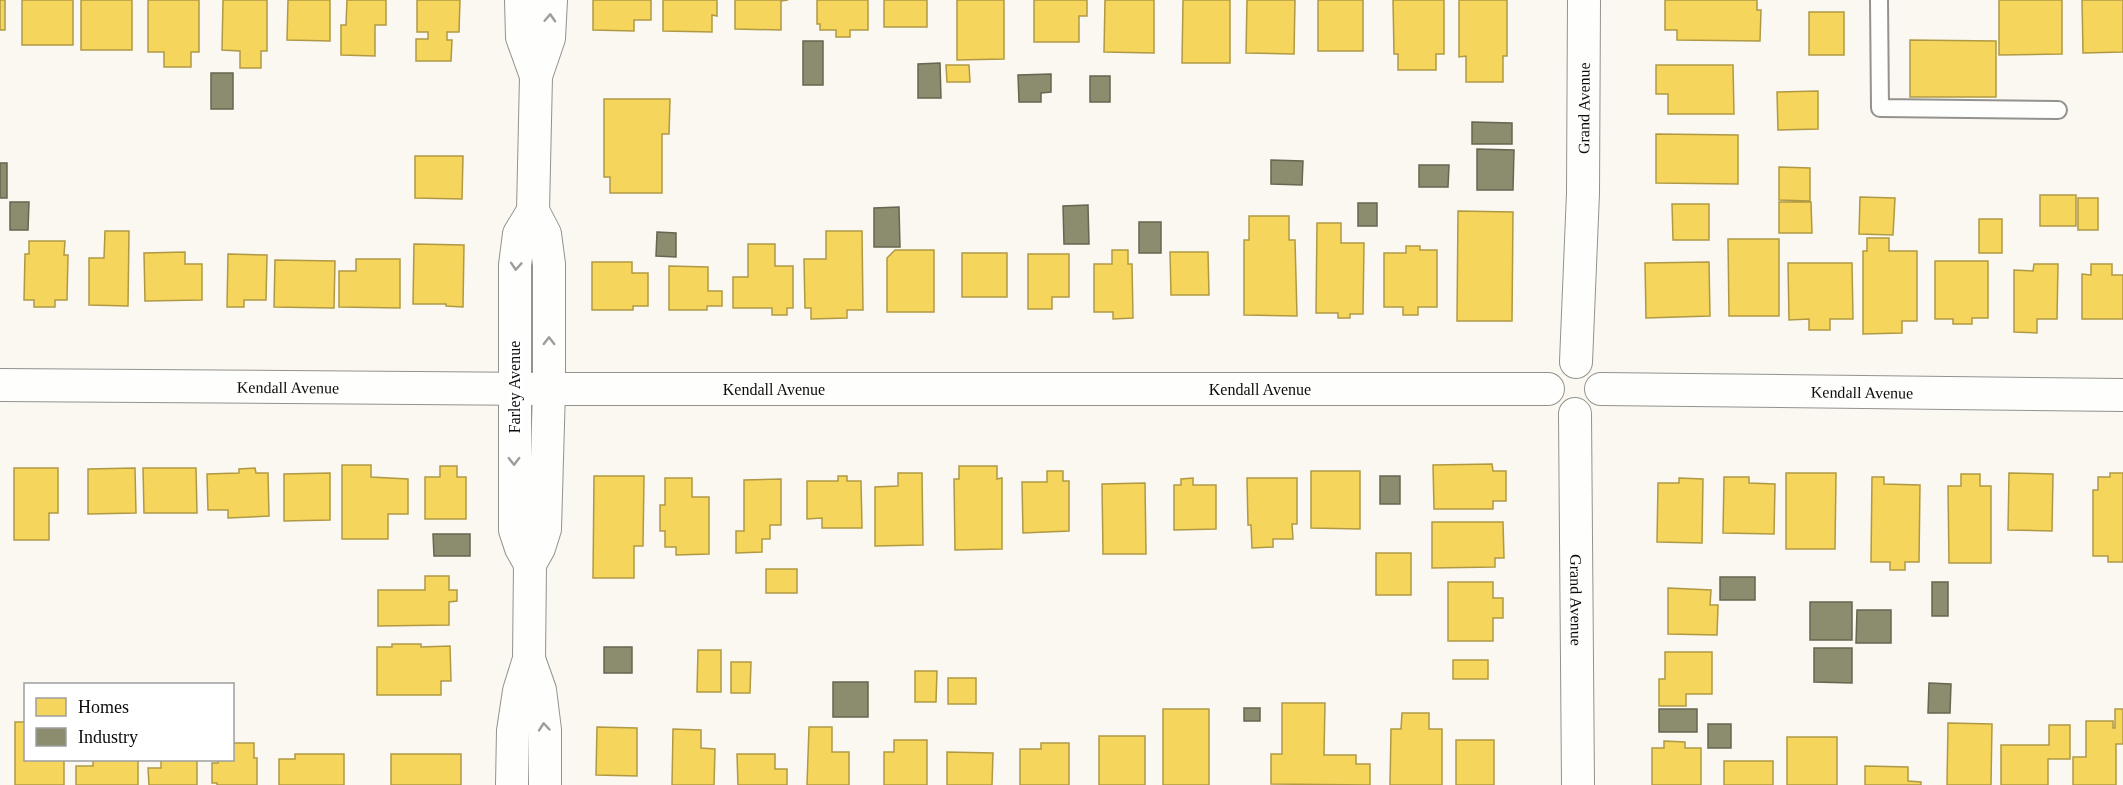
<svg xmlns="http://www.w3.org/2000/svg" width="2123" height="785" viewBox="0 0 2123 785" font-family="Georgia,serif">
<style>
.homes{fill:#f6d55c;stroke:#b09944;stroke-width:1.5}
.industry{fill:#8c8c6e;stroke:#666651;stroke-width:1.5}
.lines{fill:none;stroke-linecap:round;stroke-linejoin:round}
.lane-casing{stroke:#93928f;stroke-width:20}
.street-casing{stroke:#93928f;stroke-width:34}
.lane{stroke:#fefefd;stroke-width:16}
.street{stroke:#fefefd;stroke-width:32}
.oneway{stroke:#9d9d9d}
.labels{text-anchor:middle;dominant-baseline:central;stroke-width:6;stroke-linejoin:round;paint-order:stroke}
.street-label{font-size:16px;fill:#0c0c0c;stroke:#fff}
</style>
<rect width="100%" height="100%" fill="#faf8f0"/>
<!-- homes -->
<path class="homes" d="M0,0H5V30H0Z
M22,0H73V45H22Z
M81,0H132V50H81Z
M148,0H199V52H191V67H164V52H148Z
M223,0H267V51H261V68H240V51L222,50Z
M288,0H330V41L287,40Z
M347,0H386V25H375V56L341,55V25H346Z
M417,0H460L459,32H447V40H452L451,61H416V39H428V32H417Z
M593,0H651V20H634V31L593,30Z
M663,0H717V16L712,15V32L663,31Z
M735,0H788L781,1V30L735,29Z
M817,0H868V30H850V37H836V30H820V24H817Z
M884,0H927V27H884Z
M957,0H1004V59L957,60Z
M1034,0H1087V16H1079V42H1034Z
M1105,0H1154V53L1104,52Z
M1183,0H1230V63H1182Z
M1247,0H1295L1294,54L1246,53Z
M1318,0H1363V51H1318Z
M1393,0H1444V54H1436V70H1398V54H1394Z
M1459,0H1507V56H1503V82H1466V56L1459,57Z
M1665,0H1757V10H1761L1760,41L1677,40V30H1665Z
M1999,0H2062V54L1999,55Z
M2082,0H2123V52L2083,53Z
M1809,12H1844V55H1809Z
M1910,40L1996,41V97H1910Z
M946,65H969L970,82H947Z
M1656,65H1733L1734,114H1668V94H1656Z
M1818,91V129L1778,130L1777,92Z
M604,99H670L669,134H662V193H610V177H604Z
M1656,134L1738,135V184L1656,183Z
M415,156H463L462,199L415,198Z
M1779,167L1810,168V201L1779,200Z
M2040,195H2076V226H2040Z
M1860,197L1895,198L1893,235L1859,234Z
M2078,198H2098V230H2078Z
M1779,202H1811L1812,233H1779Z
M1672,204H1709V240H1673Z
M1458,211L1513,212L1512,321H1457Z
M1249,216H1289V240H1295L1297,316L1244,315V240H1249Z
M1979,219H2002V253H1979Z
M1317,223H1341V243H1364L1363,314H1350V318H1338V313H1316Z
M105,231H129L128,306L89,305V258H104Z
M826,231H862L863,310H847V318L811,319V308H805L804,259H826Z
M1867,238H1889V251H1917V321H1902V333L1863,334V251H1867Z
M1728,239H1779V316H1729Z
M29,241H65L64,255H68L67,300H55V307H34V300H24L25,254H29Z
M414,244L464,245L463,307L446,306V304H413Z
M748,244H775V266H793V308H787V315H772V308H733V277H748Z
M1406,246H1420V250H1437V307H1418V315H1403V307H1384V253H1406Z
M895,250H934V312H887V258Z
M1112,250H1128V264H1132L1133,318L1113,319V312H1094V264H1112Z
M185,252V264H202V300L145,301L144,253Z
M1170,252H1208L1209,295H1171Z
M962,253H1007V297H962Z
M228,254L267,255L266,300H244V307H227Z
M1028,254H1069V297H1052V309H1028Z
M356,259H400V308L339,307V271H356Z
M275,260L335,261L334,308L274,307Z
M1935,261H1988V318H1972V324H1953V319H1935Z
M592,262H632V273H648V306H633V310H592Z
M1709,262L1710,316L1646,318L1645,263Z
M1788,263H1852L1853,319H1830V330H1809V319L1789,320Z
M2034,264H2058L2057,319H2037V333L2014,332V270L2033,271Z
M2091,264H2112V275H2123V319H2082V274L2091,275Z
M669,266L708,267V291H722V306H707V310H669Z
M1492,464L1493,471H1506V501H1493V509H1434L1433,465Z
M342,465H371V477L408,479V514H388V539H342Z
M440,466H457V477H466V519H425V477H440Z
M959,466H997V479L1002,478V549L955,550L954,479H959Z
M14,468H58V513H49V540H14Z
M135,468L136,513L88,514V469Z
M143,468H196L197,513H144Z
M255,468L256,473H268L269,516L228,518V510H208L207,474L239,473V469Z
M1047,471H1063V481H1069V531L1023,533L1022,482H1047Z
M1311,471H1360V529L1311,528Z
M330,473V520L284,521V474Z
M898,473H922L923,545L875,546V487L898,486Z
M1786,473H1836L1835,549H1786Z
M2009,473L2053,474L2052,531L2008,530Z
M2110,473H2123V562H2108V556H2093V490H2098V477H2110Z
M1961,474H1980V486H1991V563H1949L1948,486H1961Z
M594,476H644L643,546H634V578H593Z
M838,476H847V481H861L862,528H822V518L807,519V481H838Z
M1724,477H1749V483L1775,484L1774,534L1723,533Z
M1872,477H1884V484L1920,485L1919,562H1905V570H1890V562H1871Z
M665,478H692V497H709V554L676,555V547H665V531H660V505H665Z
M1193,478V485H1216V529L1174,530V485H1181V479Z
M1247,478H1297V524H1292L1293,539H1273V547L1252,548L1251,525H1248Z
M1679,478L1703,479L1702,543L1657,542L1658,483H1679Z
M781,479V525H770V539H762V552L736,553V531H744V480Z
M1145,483L1146,554H1103L1102,484Z
M1432,522H1503L1504,558H1495V567L1432,568Z
M1376,553H1411V595H1376Z
M766,569H797V593H766Z
M425,576H449V590H457V601L449,602V625L378,626V590H425Z
M1448,582H1493V598H1503V618H1493V641H1448Z
M1668,588L1711,590L1710,605H1718L1717,635L1668,634Z
M392,644H421V647L450,646L451,681H441V695H377V647H392Z
M698,650H721V692H697Z
M1665,652H1712V694H1686V706H1659V679H1665Z
M1453,660H1488V679H1453Z
M731,662H751L750,693H731Z
M915,671H937L936,702H915Z
M948,678H976V704H948Z
M1282,703H1325L1324,755H1356V764H1370V785L1271,784V754H1282Z
M1163,709H1209V785H1163Z
M2115,709H2123V744H2116V785H2073V757H2086V721H2113V728H2115Z
M1402,713H1429V729H1442V785H1390L1391,729H1401Z
M15,722H26V760H64V785H15Z
M1948,723L1992,724L1991,785H1947Z
M2049,725H2070V759H2048V785H2001V745H2049Z
M597,727L637,728V776L596,775Z
M809,727H832V752H849V785H807Z
M673,729L701,730V748L715,749L714,785H672Z
M1099,736H1145V785H1099Z
M1787,737H1837V785H1787Z
M894,740H927V785H884V752H894Z
M1456,740H1494V785H1456Z
M1664,741L1685,742V748H1701V785H1652V748H1664Z
M232,743H254V758H257V785H217V783H212V763H218V760H232Z
M1041,743H1069V785H1020V749H1041Z
M947,752L993,753L992,785H947Z
M295,754H344V785H279V759H295Z
M391,754H461V785H391Z
M737,754H775V769H787V785H738Z
M93,760H138V785H76V766H93Z
M161,760H197V785H149L148,768H161Z
M1724,761H1773V785H1724Z
M1865,766L1908,767V781L1921,782V785H1865Z"/>
<!-- industry -->
<path class="industry" d="M803,41H823V85H803Z
M940,63L941,98H918V64Z
M211,73H233V109H211Z
M1051,74V92L1041,93V102H1019L1018,75Z
M1090,76H1110V102H1090Z
M1472,122L1512,123V144H1472Z
M1477,149L1514,150L1513,190H1477Z
M1271,160L1303,161L1302,185L1271,184Z
M0,163H7V198H0Z
M1419,165H1449L1448,187H1419Z
M10,202H29L28,230H10Z
M1358,203H1377V226H1358Z
M1088,205L1089,244H1064L1063,206Z
M899,207L900,247H874V208Z
M1139,222H1161V253H1139Z
M657,232L676,233V257L656,256Z
M1380,476H1400V504H1380Z
M433,534H470V556H434Z
M1720,577H1755V600H1720Z
M1932,582H1948V616H1932Z
M1810,602H1852V640H1810Z
M1857,610H1891V643H1856Z
M604,647H632V673H604Z
M1814,648H1852V683L1814,682Z
M833,682H868V717H833Z
M1929,683L1951,684L1950,713H1928Z
M1244,708H1260V721H1244Z
M1659,709H1697V732H1659Z
M1708,724H1731V748H1708Z"/>
<g class="lines">
<!-- lane casing -->
<g class="lane-casing">
<path id="lane" d="M1879,0L1880,108L2058,110"/>
</g>
<!-- street casing -->
<g class="street-casing">
<g id="street">
<path d="M521,0L522,37L536,76"/>
<path id="s1" d="M1576,362L1583,193L1584,0"/>
<path id="s2" d="M0,385L549,389H1548"/>
<path id="s3" d="M1601,389L2123,395"/>
<path id="s4" d="M1575,414L1578,785"/>
<path d="M530,564L521,548L515,530V265L519,234L533,211L536,76L549,38L551,0"/>
<path d="M529,659L540,690L545,730V785"/>
<path d="M512,785L513,731L519,691L529,659L530,564L539,548L545,529L549,389V264L545,234L533,211"/>
</g>
</g>
<!-- lane -->
<use href="#lane" class="lane"/>
<!-- street -->
<use href="#street" class="street"/>
</g>
<!-- one-way arrows -->
<defs><path id="oneway-chevron" d="M-2-3.5L2.5 0L-2 3.5" fill="none" stroke-width="1.6" stroke-linecap="round" stroke-linejoin="round" transform="scale(1.5)"/></defs>
<g class="oneway">
<use href="#oneway-chevron" transform="translate(550 18) rotate(-87)"/>
<use href="#oneway-chevron" transform="translate(516 266) rotate(94)"/>
<use href="#oneway-chevron" transform="translate(549 341) rotate(-90)"/>
<use href="#oneway-chevron" transform="translate(514 461) rotate(89)"/>
<use href="#oneway-chevron" transform="translate(544 727) rotate(-95)"/>
</g>
<g class="labels">
<!-- street labels -->
<g class="street-label">
<text stroke="none"><textPath href="#s1" startOffset="254">Grand Avenue</textPath></text>
<text stroke="none"><textPath href="#s2" startOffset="288">Kendall Avenue</textPath></text>
<text transform="translate(514 387) rotate(-90)">Farley Avenue</text>
<text stroke="none"><textPath href="#s2" startOffset="774">Kendall Avenue</textPath></text>
<text stroke="none"><textPath href="#s2" startOffset="1260">Kendall Avenue</textPath></text>
<text stroke="none"><textPath href="#s3" startOffset="261">Kendall Avenue</textPath></text>
<text stroke="none"><textPath href="#s4" startOffset="186">Grand Avenue</textPath></text>
</g>
</g>
<!-- legend -->
<rect x="24" y="683" width="210" height="78" fill="#ffffff" stroke="#9e9e9e" stroke-width="1.5"/>
<rect x="36" y="698" width="30" height="18" fill="#f6d55c" stroke="#9e9e9e" stroke-width="1.5"/>
<text x="78" y="713" font-size="18" fill="#0c0c0c">Homes</text>
<rect x="36" y="728" width="30" height="18" fill="#8c8c6e" stroke="#9e9e9e" stroke-width="1.5"/>
<text x="78" y="743" font-size="18" fill="#0c0c0c">Industry</text>
</svg>
